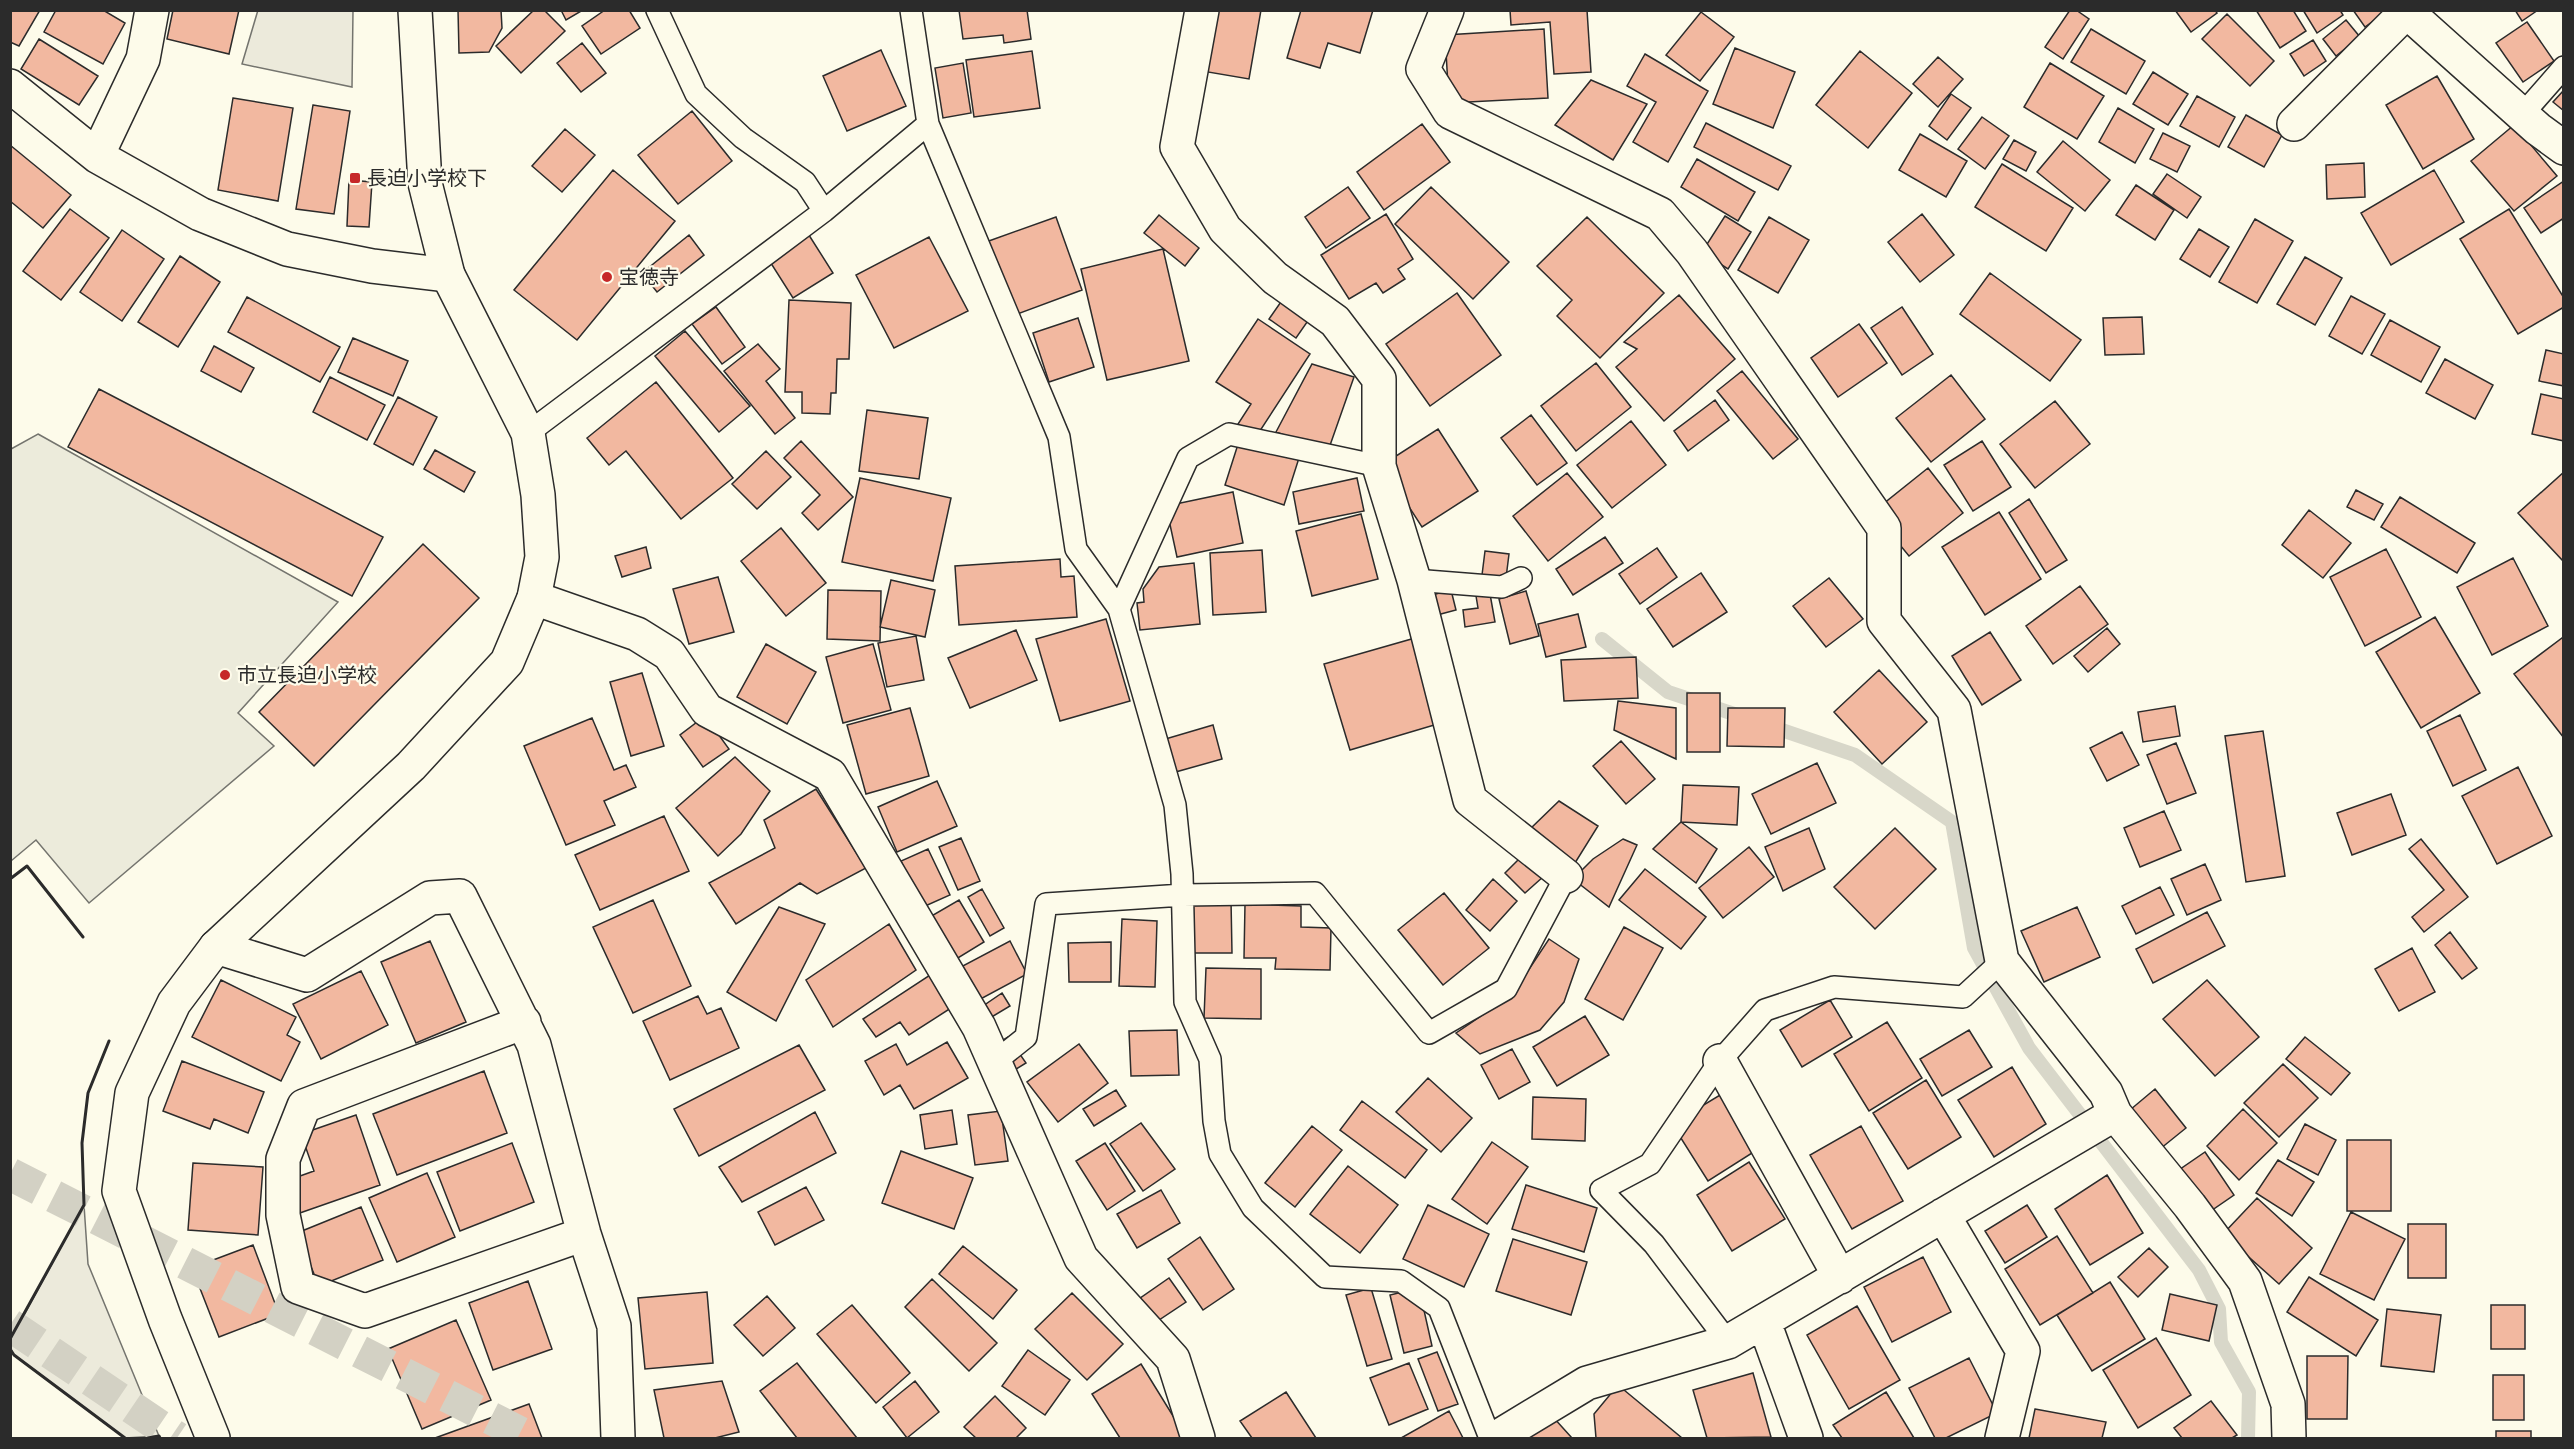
<svg xmlns="http://www.w3.org/2000/svg" width="2574" height="1449" viewBox="0 0 2574 1449" font-family="Karla,'Noto Sans JP',sans-serif">
<style>
.green{fill:#ecebdb;stroke:#74746e;stroke-width:1.5}
.parking{fill:#eceadb;stroke:#74746e;stroke-width:1.5}
.lines{fill:none;stroke-linecap:round;stroke-linejoin:round}
.stream{stroke:#d8d7c9;stroke-width:14}
.building{fill:#f2b8a0;stroke:#2b2b2b;stroke-width:1.5}
.trunk-tunnel{stroke:#d3d1c4;stroke-width:33;stroke-dasharray:33 16;stroke-linecap:butt}
.service-casing{stroke:#2b2b2b;stroke-width:24}
.minor-casing{stroke:#2b2b2b;stroke-width:36}
.tertiary-casing{stroke:#2b2b2b;stroke-width:36}
.service{stroke:#fdfbea;stroke-width:21}
.minor{stroke:#fdfbea;stroke-width:33}
.tertiary{stroke:#fdfbea;stroke-width:33}
.wall{stroke:#2b2b2b;stroke-width:3}
.poi-dot{fill:#c62828;stroke:#fdfbea;stroke-width:2}
.labels{text-anchor:middle;dominant-baseline:central;stroke-width:4.5;stroke-linejoin:round;paint-order:stroke}
.poi-label{font-size:20px;fill:#2b2b2b;stroke:#fdfbea;text-anchor:start}
</style>
<rect width="100%" height="100%" fill="#fdfbea"/>
<!-- green -->
<path class="green" d="M38,434L338,602L238,713L274,746L89,903L36,840L11,861V449Z"/>
<!-- parking -->
<path class="parking" d="M258,10L353,11L352,87L242,64Z
M84,1205L88,1264L159,1436L125,1438L14,1355L11,1349V1339Z"/>
<g class="lines">
<!-- stream -->
<path class="stream" d="M1602,639L1668,692L1743,717
M1767,725L1855,755L1952,822L1974,948L2029,1048L2199,1270L2219,1309L2221,1342L2249,1392L2248,1438"/>
</g>
<!-- building -->
<path class="building" d="M10,10H40L19,46L10,42Z
M56,10H103L125,23L103,64L44,32Z
M173,10H239L229,54L167,39Z
M458,10H501L502,28L489,52L459,53Z
M534,10H544L565,31L521,73L496,46Z
M561,10H583L566,20Z
M605,10H629L640,28L601,54L582,26Z
M959,10H1027L1031,39L1004,43L1003,35L963,39Z
M1207,10H1261L1249,79L1196,70Z
M1301,10H1373L1360,53L1328,43L1320,68L1287,58Z
M1510,10H1587L1591,72L1554,74L1550,22L1511,25Z
M2070,10H2076L2089,19L2063,59L2045,47Z
M2175,10H2215L2217,13L2191,32Z
M2256,10H2293L2306,31L2280,48Z
M2303,10H2340L2343,15L2317,33Z
M2353,10H2387V11L2365,27Z
M2515,10H2538L2522,21Z
M1701,12L1734,37L1700,81L1666,55Z
M2227,14L2274,61L2250,86L2202,39Z
M2346,20L2360,37L2336,56L2323,39Z
M2527,22L2554,61L2523,82L2496,43Z
M1544,29L1548,98L1449,103L1445,35Z
M2091,29L2145,61L2126,94L2071,62Z
M39,39L98,76L79,105L21,69Z
M2313,40L2326,61L2304,76L2290,54Z
M582,43L606,73L581,92L557,63Z
M1735,48L1795,72L1773,128L1713,104Z
M881,50L906,106L847,131L823,76Z
M1032,51L1040,108L974,117L966,60Z
M1860,51L1912,93L1868,148L1816,105Z
M1645,54L1708,91L1668,162L1633,142L1656,102L1627,86Z
M1938,57L1963,79L1938,107L1913,84Z
M963,63L971,113L943,118L935,68Z
M2050,63L2104,96L2077,139L2024,107Z
M2153,72L2188,94L2168,125L2133,104Z
M2437,76L2474,139L2423,169L2386,105Z
M1591,80L1647,104L1613,160L1555,125Z
M2564,90V111L2553,102Z
M1951,94L1971,108L1947,140L1929,126Z
M2197,96L2235,117L2219,147L2180,126Z
M233,98L293,108L278,201L218,190Z
M313,105L350,111L334,214L296,209Z
M2118,108L2154,129L2135,163L2099,142Z
M692,111L732,161L678,204L638,155Z
M2246,115L2282,135L2264,167L2228,147Z
M1982,117L2009,136L1985,169L1958,149Z
M1706,123L1791,166L1778,190L1694,147Z
M1422,124L1450,162L1384,210L1357,172Z
M2514,125L2557,176L2514,211L2471,161Z
M565,129L595,155L562,192L532,166Z
M2163,133L2190,146L2177,172L2150,159Z
M1920,134L1967,161L1946,197L1899,170Z
M2014,140L2036,152L2026,171L2003,159Z
M2063,141L2110,180L2085,211L2037,172Z
M10,145L71,195L43,228L10,201Z
M1697,159L1755,192L1738,221L1681,187Z
M2364,163L2365,197L2327,199L2326,165Z
M2002,164L2073,208L2046,251L1975,207Z
M613,170L675,221L577,340L514,290Z
M2434,170L2464,222L2391,265L2361,213Z
M2167,174L2201,197L2187,218L2153,194Z
M349,180L372,182L369,227L347,226Z
M2564,181V218L2541,233L2524,208Z
M2136,185L2174,210L2155,240L2116,215Z
M1348,187L1370,218L1326,248L1305,217Z
M1431,187L1509,262L1473,299L1395,224Z
M70,209L109,238L61,300L23,271Z
M2509,209L2564,298V307L2518,334L2460,239Z
M1386,214L1413,259L1398,269L1405,279L1383,293L1376,283L1349,299L1321,255Z
M1922,214L1954,255L1920,282L1888,242Z
M1159,215L1199,248L1185,266L1144,233Z
M1725,216L1751,232L1728,269L1702,252Z
M1056,217L1082,290L1012,316L986,242Z
M1587,217L1664,293L1600,358L1557,316L1572,300L1537,266Z
M1769,217L1809,240L1778,293L1738,270Z
M2255,219L2293,241L2257,303L2219,282Z
M2199,229L2229,247L2210,277L2180,259Z
M122,230L164,259L122,321L80,292Z
M807,232L833,273L793,298L767,257Z
M689,235L704,255L657,292L642,273Z
M929,237L968,311L894,348L856,275Z
M1163,249L1189,361L1107,380L1081,269Z
M180,256L220,282L178,347L138,322Z
M2305,257L2342,278L2315,325L2277,304Z
M1990,273L2081,340L2050,381L1960,314Z
M1457,293L1501,355L1430,406L1386,344Z
M1679,295L1735,359L1664,421L1616,367L1637,349L1624,342Z
M1285,296L1312,315L1296,338L1269,319Z
M2351,296L2385,314L2362,354L2329,336Z
M247,297L340,347L320,382L228,332Z
M789,300L851,303L849,359H837L836,393H831L830,414L802,413V392H785Z
M716,307L745,347L722,364L692,324Z
M1902,307L1933,354L1902,375L1871,328Z
M2142,317L2144,354L2105,355L2103,318Z
M1078,318L1094,367L1049,382L1033,333Z
M1258,319L1310,354L1256,437L1238,424L1251,404L1216,382Z
M2390,320L2440,347L2421,382L2371,355Z
M1859,324L1887,363L1838,397L1811,358Z
M685,331L750,406L719,432L655,356Z
M353,338L408,361L393,396L338,372Z
M758,344L780,369L766,381L795,418L775,434L724,371Z
M214,346L254,368L241,392L201,371Z
M2546,350L2564,354V386L2539,381Z
M2445,359L2493,385L2475,419L2426,393Z
M1596,363L1631,407L1576,451L1541,406Z
M1312,364L1354,377L1328,451L1276,432Z
M1742,371L1798,439L1773,459L1717,391Z
M1951,375L1985,419L1931,462L1896,418Z
M330,377L385,405L367,440L313,412Z
M656,382L733,478L681,519L626,451L609,465L587,438Z
M99,389L383,537L352,596L68,447Z
M2541,394L2564,399V441L2532,434Z
M398,397L437,417L413,465L374,444Z
M1715,400L1729,420L1688,451L1674,431Z
M2055,401L2090,444L2035,488L2000,444Z
M867,410L928,418L919,479L859,471Z
M1531,415L1567,463L1537,485L1501,438Z
M1631,421L1666,465L1612,508L1577,465Z
M1438,429L1478,491L1422,527L1382,465Z
M1240,438L1299,458L1284,505L1225,485Z
M801,441L853,497L818,530L802,513L820,495L784,458Z
M1982,441L2011,487L1973,511L1944,465Z
M435,450L475,472L464,492L424,469Z
M766,451L791,477L757,509L732,484Z
M1928,468L1963,513L1909,556L1873,512Z
M2564,472V562L2518,513Z
M1567,473L1603,517L1548,561L1513,516Z
M860,478L951,498L933,581L842,562Z
M1357,478L1364,511L1299,524L1293,492Z
M2356,490L2383,504L2374,520L2347,507Z
M1233,492L1243,543L1177,557L1166,506Z
M2400,497L2475,543L2457,573L2381,527Z
M2029,499L2067,560L2046,573L2009,513Z
M2309,510L2351,543L2323,578L2282,545Z
M1999,512L2041,579L1985,615L1942,547Z
M1361,514L1378,579L1312,596L1296,531Z
M781,528L826,583L786,616L741,561Z
M1605,537L1623,563L1573,595L1556,569Z
M423,544L479,598L314,766L259,712Z
M646,547L651,568L622,577L615,556Z
M1657,548L1677,577L1640,604L1619,574Z
M2386,549L2421,617L2365,646L2330,577Z
M1262,550L1266,612L1213,615L1210,553Z
M1485,551L1509,554L1506,578L1482,575Z
M2513,558L2548,626L2492,655L2457,587Z
M1060,559L1061,577L1074,576L1077,617L959,625L955,566Z
M1194,563L1200,624L1140,630L1137,603L1144,602L1143,589L1159,567Z
M1701,573L1727,612L1673,647L1647,609Z
M718,577L734,632L689,644L673,589Z
M1829,578L1863,619L1826,647L1793,606Z
M891,580L935,590L925,637L880,627Z
M2080,586L2108,624L2053,664L2026,626Z
M828,590L881,591L880,641L827,639Z
M1451,590L1456,610L1437,615L1432,595Z
M1526,591L1539,636L1510,644L1499,599Z
M1490,594L1495,622L1465,627L1463,610L1478,608L1476,596Z
M1578,614L1586,647L1546,657L1538,624Z
M2435,617L2480,693L2421,728L2376,652Z
M1106,619L1130,701L1060,721L1036,639Z
M2107,628L2120,644L2088,672L2074,656Z
M1016,630L1037,680L970,708L948,658Z
M1990,632L2021,680L1982,705L1952,656Z
M916,636L924,680L887,687L878,643Z
M1415,638L1441,723L1350,750L1324,664Z
M2562,638L2564,640V738L2514,674Z
M766,644L816,672L787,724L737,697Z
M873,644L891,710L843,723L826,657Z
M1636,657L1638,698L1564,701L1561,660Z
M1879,670L1927,722L1882,764L1834,712Z
M642,673L664,746L631,756L610,682Z
M1687,693H1720V752H1687Z
M1618,701L1676,708V759L1614,730Z
M2175,706L2180,736L2143,742L2138,712Z
M910,708L929,776L866,794L847,725Z
M1728,708H1785L1784,747L1727,746Z
M2460,715L2486,770L2453,786L2427,731Z
M705,716L729,749L703,767L680,735Z
M592,718L614,770L626,765L636,787L604,801L615,825L566,845L524,746Z
M1213,725L1222,759L1172,773L1162,740Z
M2263,731L2285,876L2246,882L2225,736Z
M2122,732L2139,765L2107,781L2090,748Z
M1621,741L1655,779L1626,804L1593,766Z
M2176,743L2196,793L2167,804L2147,755Z
M735,757L770,791L741,834L718,856L676,808Z
M1817,763L1836,803L1771,834L1752,794Z
M2518,767L2552,836L2497,864L2462,796Z
M937,781L957,826L897,852L878,807Z
M1683,785L1739,787L1737,825L1681,822Z
M816,789L866,868L817,894L800,883L736,924L709,883L775,848L764,820Z
M2391,794L2406,835L2352,855L2337,813Z
M1559,801L1598,826L1570,871L1528,831Z
M2164,811L2181,850L2140,867L2124,828Z
M664,816L689,871L600,910L575,855Z
M1681,822L1717,849L1696,883L1653,849Z
M1809,828L1825,869L1783,891L1765,847Z
M1895,828L1936,869L1875,929L1834,887Z
M961,838L980,881L958,890L939,847Z
M1623,839L1637,845L1609,907L1573,879L1593,859Z
M2421,839L2468,897L2424,932L2412,917L2444,890L2409,849Z
M1749,847L1774,877L1723,918L1699,888Z
M928,849L950,895L923,907L901,861Z
M1523,855L1544,876L1525,893L1505,873Z
M2205,864L2221,900L2187,915L2171,879Z
M1645,869L1706,917L1681,949L1619,900Z
M1493,879L1517,901L1490,931L1466,910Z
M2160,887L2174,915L2136,934L2122,906Z
M982,889L1004,928L990,936L968,897Z
M1444,893L1489,948L1443,985L1398,930Z
M653,900L691,986L633,1013L593,927Z
M959,900L984,942L953,961L928,918Z
M1191,900H1231L1232,953H1191Z
M1245,904L1301,906V927L1331,928L1330,970L1275,969L1276,958H1244Z
M779,907L825,924L776,1021L727,992Z
M2077,907L2100,957L2044,982L2021,931Z
M2207,912L2225,946L2153,983L2136,949Z
M1122,919L1157,921L1155,987L1119,986Z
M889,924L916,970L833,1027L806,980Z
M1624,927L1663,948L1623,1020L1585,999Z
M2450,932L2477,968L2462,979L2435,945Z
M1549,939L1579,959L1564,1002L1540,1030L1480,1054L1456,1033L1512,995Z
M430,941L466,1022L416,1043L381,962Z
M1010,941L1027,974L975,1002L957,969Z
M1111,942V982H1069L1068,943Z
M2412,948L2435,992L2399,1011L2375,969Z
M1206,968L1261,969V1019L1204,1018Z
M361,971L388,1025L321,1059L293,1004Z
M930,975L951,1008L909,1035L900,1022L876,1037L863,1019Z
M221,980L296,1017L287,1035L300,1042L281,1081L192,1037Z
M2207,980L2259,1037L2215,1076L2163,1019Z
M1002,993L1010,1006L990,1018L983,1006Z
M698,996L707,1014L721,1008L739,1048L670,1080L643,1021Z
M1830,1000L1852,1037L1802,1067L1780,1030Z
M1585,1016L1609,1055L1557,1086L1533,1047Z
M1887,1022L1922,1078L1869,1111L1834,1054Z
M1177,1030L1179,1075L1131,1076L1129,1031Z
M1969,1030L1992,1067L1942,1096L1920,1059Z
M1008,1037L1026,1063L1013,1071L995,1045Z
M2305,1037L2350,1073L2331,1095L2286,1059Z
M947,1042L968,1078L914,1109L900,1085L884,1095L865,1061L896,1044L907,1065Z
M1079,1044L1108,1083L1058,1122L1027,1082Z
M799,1045L825,1090L699,1156L674,1109Z
M1512,1049L1530,1082L1499,1099L1481,1065Z
M182,1061L264,1092L248,1133L214,1119L210,1129L163,1111Z
M2283,1064L2318,1098L2279,1137L2244,1103Z
M2012,1067L2046,1124L1994,1157L1958,1100Z
M484,1071L507,1133L397,1175L373,1114Z
M1428,1078L1472,1118L1441,1152L1396,1112Z
M1926,1080L1961,1137L1908,1169L1873,1113Z
M2155,1089L2186,1128L2155,1153L2124,1115Z
M1116,1090L1126,1106L1094,1126L1083,1109Z
M1725,1092L1760,1148L1708,1181L1672,1124Z
M1533,1097L1586,1099L1585,1141L1532,1139Z
M1362,1101L1427,1150L1405,1178L1340,1130Z
M2243,1109L2277,1143L2239,1180L2207,1146Z
M952,1110L957,1144L925,1149L920,1115Z
M1001,1111L1008,1161L975,1165L968,1115Z
M815,1112L836,1153L742,1202L719,1167Z
M356,1115L380,1185L297,1214L286,1181L314,1171L301,1134Z
M1141,1123L1175,1169L1143,1191L1110,1144Z
M2305,1124L2336,1140L2318,1175L2287,1159Z
M1312,1126L1342,1150L1295,1207L1265,1183Z
M1861,1126L1903,1201L1852,1229L1810,1155Z
M2347,1140H2391V1211H2347Z
M1492,1142L1528,1167L1487,1224L1452,1199Z
M512,1143L534,1202L460,1231L437,1172Z
M1105,1143L1135,1191L1107,1210L1076,1161Z
M901,1151L973,1178L954,1229L882,1203Z
M2205,1152L2234,1195L2205,1215L2176,1172Z
M2278,1160L2314,1182L2292,1216L2256,1193Z
M1749,1162L1785,1219L1732,1251L1697,1195Z
M193,1163L263,1167L258,1235L188,1230Z
M1348,1166L1398,1205L1360,1253L1310,1214Z
M427,1173L455,1237L397,1262L369,1198Z
M2107,1175L2143,1233L2090,1265L2055,1209Z
M1526,1185L1597,1208L1584,1252L1512,1229Z
M806,1187L824,1220L775,1245L758,1212Z
M1161,1190L1180,1223L1137,1248L1117,1214Z
M2257,1198L2312,1248L2279,1284L2223,1234Z
M1428,1205L1489,1234L1464,1287L1403,1259Z
M2027,1205L2047,1237L2005,1263L1985,1231Z
M361,1207L383,1260L319,1286L297,1233Z
M2351,1212L2405,1239L2374,1300L2320,1274Z
M2408,1224H2446V1278H2408Z
M2057,1236L2093,1293L2040,1325L2005,1269Z
M1200,1237L1234,1289L1203,1310L1168,1259Z
M1513,1239L1587,1262L1571,1315L1496,1291Z
M253,1245L279,1314L219,1337L192,1268Z
M963,1246L1017,1290L993,1319L939,1274Z
M2149,1248L2168,1267L2138,1297L2118,1277Z
M1923,1257L1951,1312L1892,1342L1864,1287Z
M2309,1277L2378,1320L2356,1356L2287,1312Z
M1169,1278L1186,1302L1153,1324L1136,1301Z
M932,1279L997,1343L969,1371L905,1307Z
M528,1281L552,1349L493,1370L469,1303Z
M2110,1282L2145,1339L2092,1371L2057,1315Z
M1371,1288L1392,1359L1367,1366L1346,1295Z
M1419,1288L1432,1346L1404,1353L1390,1295Z
M707,1292L713,1363L645,1369L638,1298Z
M1072,1293L1123,1344L1087,1380L1035,1329Z
M2170,1294L2217,1305L2209,1341L2162,1330Z
M767,1296L795,1328L763,1356L734,1325Z
M852,1305L910,1373L876,1403L817,1334Z
M2491,1305H2525V1349H2491Z
M1857,1306L1900,1380L1849,1409L1807,1335Z
M2387,1309L2441,1315L2434,1372L2381,1366Z
M456,1320L491,1400L422,1429L388,1349Z
M2156,1338L2191,1395L2138,1428L2103,1370Z
M1028,1350L1070,1380L1045,1415L1002,1386Z
M1437,1352L1458,1404L1438,1411L1418,1359Z
M2307,1356H2348L2347,1419H2307Z
M1969,1358L1997,1413L1946,1438H1935L1909,1388Z
M797,1363L857,1438H797L760,1391Z
M1409,1363L1428,1409L1389,1425L1370,1378Z
M1141,1364L1186,1437L1184,1438H1120L1092,1394Z
M1753,1373L1771,1437L1707,1438L1693,1390Z
M2493,1375H2524V1420H2493Z
M722,1381L739,1432L715,1438H664L654,1390Z
M915,1381L939,1412L907,1438L883,1407Z
M1618,1385L1682,1438H1596L1594,1414Z
M1286,1392L1316,1438H1252L1240,1421Z
M1886,1392L1914,1438H1842L1833,1425Z
M995,1396L1026,1428L1016,1438H976L964,1427Z
M2211,1401L2237,1435L2232,1438H2182L2174,1428Z
M529,1404L542,1438H435Z
M2035,1409L2106,1422L2102,1438H2029Z
M1449,1411L1463,1438H1401Z
M1553,1417L1572,1438H1528Z
M2496,1431H2531V1438H2496Z"/>
<g class="lines">
<!-- trunk-tunnel -->
<path class="trunk-tunnel" d="M10,1174L530,1438
M10,1325L177,1438"/>
<!-- service casing -->
<g class="service-casing">
<path id="service" d="M657,10L696,94L743,138L805,182L824,211
M911,10L928,124L1059,437L1076,549L1119,609L1175,805L1182,874L1185,1002L1210,1059L1214,1121L1220,1154L1253,1208L1325,1277L1401,1281L1439,1308L1490,1438
M2522,115L2564,67
M528,433L824,211L928,124
M1414,580L1502,587L1521,578
M1119,609L1188,458L1229,434L1379,466
M996,1061L1026,1037L1046,904L1183,895L1315,893L1429,1033L1506,989L1566,876
M1728,1342L1654,1244L1601,1190L1650,1164L1720,1061L1765,1010L1834,987L1963,997L2002,961"/>
</g>
<!-- minor casing -->
<g class="minor-casing">
<path id="minor" d="M1202,10L1177,147L1225,229L1275,278L1335,321L1379,379V466L1414,580L1470,800L1566,876
M1447,10L1423,69L1450,112L1660,214L1692,252L1884,528V621L1954,710L2002,961L2106,1093L2115,1114L2190,1206L2245,1281L2288,1404L2289,1438
M2405,10L2538,129L2564,148
M10,86L97,156L200,214L287,249L372,266L448,275
M2294,124L2406,12
M97,156L143,59L152,10
M534,598L637,634L669,654L707,710L830,775L979,1027L1081,1258L1173,1359L1198,1438
M216,947L307,975L430,898L460,896L534,1045L584,1234L614,1326L618,1438
M524,1022L304,1106L283,1159V1215L298,1287L365,1311L584,1234
M1720,1061L1840,1277
M1943,1215L2023,1351L2002,1438
M1764,1322L1806,1438
M1496,1438L1587,1383L1728,1342L2115,1114"/>
</g>
<!-- tertiary casing -->
<g class="tertiary-casing">
<path id="tertiary" d="M213,1438L165,1319L119,1191L132,1093L174,1003L216,947L411,766L507,662L534,598L542,557L538,495L528,433L448,275L425,183L415,10"/>
</g>
<!-- service -->
<use href="#service" class="service"/>
<!-- minor -->
<use href="#minor" class="minor"/>
<!-- tertiary -->
<use href="#tertiary" class="tertiary"/>
<!-- wall -->
<path class="wall" d="M10,879L27,866L83,937
M10,1339L84,1205L82,1143L88,1093L109,1041
M10,1349L14,1355L125,1438
M148,1438L159,1436L160,1438"/>
</g>
<!-- markers -->
<g class="poi-dot">
<rect x="349" y="172" width="12" height="12" rx="3"/>
<circle cx="607" cy="277" r="6"/>
<circle cx="225" cy="675" r="6"/>
</g>
<g class="labels">
<!-- poi labels -->
<g class="poi-label">
<text x="367" y="178">長迫小学校下</text>
<text x="619" y="277">宝徳寺</text>
<text x="237" y="675">市立長迫小学校</text>
</g>
</g>
<!-- border -->
<rect width="2574" height="1449" fill="none" stroke="#2b2b2b" stroke-width="24"/>
</svg>
